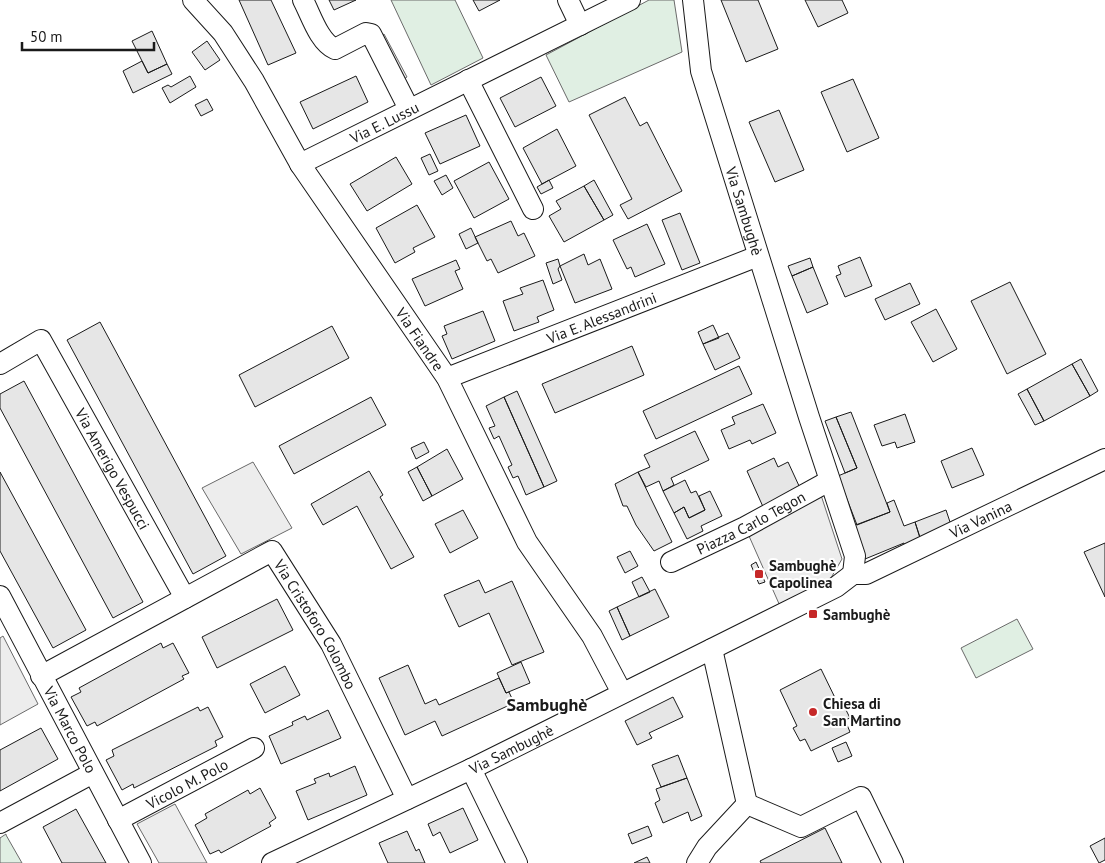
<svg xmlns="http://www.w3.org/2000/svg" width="1105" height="863" viewBox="0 0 1105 863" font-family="'PT Sans',sans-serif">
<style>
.green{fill:#e0efe3;stroke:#6a6a6a}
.parking{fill:#ededed;stroke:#6a6a6a}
.building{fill:#e6e6e6;stroke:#1a1a1a}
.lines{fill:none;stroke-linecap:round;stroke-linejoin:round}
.minor-casing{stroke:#1a1a1a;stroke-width:22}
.minor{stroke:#fff;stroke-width:20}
.poi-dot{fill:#c62828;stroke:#fff;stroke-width:2}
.labels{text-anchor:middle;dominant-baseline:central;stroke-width:4;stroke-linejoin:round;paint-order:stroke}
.street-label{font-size:15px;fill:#1a1a1a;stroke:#fff}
.poi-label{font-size:15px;font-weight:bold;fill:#1a1a1a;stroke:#fff;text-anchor:start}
.quarter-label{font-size:18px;font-weight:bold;fill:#1a1a1a;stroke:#fff}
</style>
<rect width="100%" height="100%" fill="#fff"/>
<!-- green -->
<path class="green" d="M391,0H455L483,58L431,85Z
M649,0H674L682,52L569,102L546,55Z
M1017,619L1033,649L976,678L961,648Z
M6,834V835L22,863H0V838Z"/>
<!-- parking -->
<path class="parking" d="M384,34L407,77L399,82L376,39Z
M253,462L292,528L241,554L202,488Z
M818,486L842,559L828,583L780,606L745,527Z
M3,636L38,704L0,725V638Z
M175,804L207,863H159L137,824Z"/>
<!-- building -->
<path class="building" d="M239,0H271L296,53L268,65Z
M329,0H356L334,10Z
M473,0H500L479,11Z
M721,0H758L778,49L746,62Z
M805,0H842L848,13L818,27Z
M152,31L167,64L148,73L132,41Z
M207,41L220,60L205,70L192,52Z
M142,61L148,73L167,64L172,74L133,93L123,71Z
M190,76L196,87L170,103L162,88L168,85L171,87Z
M356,76L368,102L313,129L300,102Z
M541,77L556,106L515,127L500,98Z
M853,79L879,138L847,152L821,92Z
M625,97L640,126L647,122L682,191L628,219L620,205L632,199L589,115Z
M207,99L213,110L201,116L195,105Z
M779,110L804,170L775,182L749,122Z
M466,115L480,146L440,164L425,133Z
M557,129L576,166L542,184L523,148Z
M430,154L438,171L429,175L421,158Z
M396,157L412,184L367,211L350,184Z
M489,162L509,199L474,218L454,181Z
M446,175L453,188L442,195L434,181Z
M549,180L553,188L541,194L537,187Z
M594,180L613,215L604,220L584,186Z
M584,186L604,220L564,242L549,216L561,209L556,201Z
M417,205L435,237L413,248L415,252L395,263L376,228Z
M680,213L700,263L682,270L662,220Z
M511,221L518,236L524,233L535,256L498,273L491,259L487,261L475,237Z
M647,224L665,264L635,277L631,267L627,269L613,240Z
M471,228L478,243L466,249L459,234Z
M584,254L588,265L600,259L612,289L575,303L560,266Z
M860,257L872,286L845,297L836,276L841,274L838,266Z
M810,258L813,267L792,276L788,266Z
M558,259L560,266L558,269L562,280L553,284L546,263Z
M456,260L460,269L455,271L463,289L425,306L412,279Z
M813,267L828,304L807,313L792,276Z
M543,280L554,310L537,317L539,322L514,331L503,301L523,294L520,288Z
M1010,282L1046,354L1007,374L971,301Z
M910,283L920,304L885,320L875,299Z
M936,309L957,349L933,362L911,322Z
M483,311L495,341L452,359L442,336L447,334L444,326Z
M100,322L226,556L193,574L67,340Z
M713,325L719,338L703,344L698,332Z
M332,326L349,358L255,407L239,375Z
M728,333L740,358L715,370L703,344Z
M632,346L644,375L555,413L542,384Z
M1081,359L1098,391L1090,396L1072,364Z
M1072,364L1090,396L1044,421L1027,389Z
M739,366L752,394L656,439L643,411Z
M24,381L143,602L113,618L0,408V394Z
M1027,389L1044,421L1035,425L1018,394Z
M517,391L557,481L544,487L504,397Z
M371,397L386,425L294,474L279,446Z
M504,397L544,487L526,495L518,476L513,478L508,467L512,465L499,436L494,439L489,428L495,426L486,406Z
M763,404L776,433L752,444L750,440L729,449L721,430L735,424L732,417Z
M851,412L890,512L857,525L838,476L857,468L836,417Z
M905,414L915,442L897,448L895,442L882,446L874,425Z
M836,417L857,468L845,473L825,421Z
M695,431L709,460L671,478L674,485L663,491L659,481L646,487L638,472L650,467L644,455Z
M424,442L429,452L416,459L411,448Z
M972,448L984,475L952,488L941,461Z
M447,449L463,479L432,496L417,467Z
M774,458L778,467L788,462L800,488L764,509L747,471Z
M417,467L432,496L423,501L408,472Z
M369,471L383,495L380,497L414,557L391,569L357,506L323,525L311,504Z
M0,472L86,630L53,648L0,551Z
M638,472L672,542L654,551L636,525L627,506H623L615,484Z
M685,480L691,493L696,491L705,510L689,518L684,507L674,513L663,491Z
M710,491L722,516L701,526L703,531L687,539L674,513L684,507L689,518L705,510L699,496Z
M894,500L904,526L915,522L922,544L906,550L904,543L865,559L853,526L890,512L887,503Z
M463,510L478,538L450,553L435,524Z
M946,510L951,525L922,544L915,522Z
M1105,543V597L1084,552Z
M630,551L638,566L625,573L617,557Z
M756,562L765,582L759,584L751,565Z
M642,577L650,592L639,597L632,582Z
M479,580L485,593L512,581L544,652L512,665L489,613L459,627L444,595Z
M655,589L669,617L630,636L617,607Z
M277,599L293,630L217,668L202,637Z
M617,607L630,636L622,640L609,611Z
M161,643L163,648L173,643L189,673L182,676L184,679L97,726L95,722L87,726L71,697L81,692L79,688Z
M521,662L530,683L506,693L497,673Z
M408,665L425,704L436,699L439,705L499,678L506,693L509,692L514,703L442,736L435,721L405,735L379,678Z
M285,666L300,695L265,713L250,684Z
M821,669L840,708L844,706L850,718L845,720L850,732L811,751L805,739L800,741L793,728L797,726L780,690Z
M673,697L683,717L649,733L652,738L637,745L625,721Z
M198,707L200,711L208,707L223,737L215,741L217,746L134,788L133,784L122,790L106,760L114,756L112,750Z
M328,710L341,738L281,764L269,736L293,725L292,722L305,716L307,720Z
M41,728L58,759L0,791V750Z
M846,742L852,756L838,762L832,748Z
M678,755L687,778L661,787L652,765Z
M355,766L367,795L308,820L296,791L316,783L314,779L329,773L330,777Z
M687,778L702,816L691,821L688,812L663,823L655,803L660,800L656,789Z
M260,788L276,818L269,823L271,826L221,853L219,850L210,854L195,825L207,818L205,814L248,790L250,794Z
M463,808L478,840L450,853L440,832L433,836L428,824Z
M76,809L106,863H62L43,827Z
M648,826L652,836L632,844L628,834Z
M825,828L842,863H761L760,861Z
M407,831L416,851L419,849L425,863H388L379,843Z
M1105,838V860L1099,863L1090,846Z
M647,857L650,863H634Z"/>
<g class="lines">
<!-- minor casing -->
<g class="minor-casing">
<g id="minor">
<path id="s1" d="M193,0L223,33L254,81L300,164L447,378L527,542L592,636L622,693"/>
<path d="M303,0C311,15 319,42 335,49L366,33L371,34L409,109"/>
<path d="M568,0L580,25"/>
<path id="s2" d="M693,0L701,71L809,417L855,556L853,574"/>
<path d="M468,80L533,209"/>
<path id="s3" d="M300,164L630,0"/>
<path id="s4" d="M0,364L41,340L185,598"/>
<path id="s5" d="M447,378L758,256"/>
<path id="s6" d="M671,562L745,527L829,481"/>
<path id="s7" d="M853,574H866L1105,459"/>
<path id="s8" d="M0,596L141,863"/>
<path d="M712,649L747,804"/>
<path id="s9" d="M41,676L272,551L331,644L407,799"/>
<path d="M471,769L517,863"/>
<path d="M747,804L801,827L861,797L893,863"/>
<path id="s10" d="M118,820L254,748"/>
<path d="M0,823L93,773"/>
<path id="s11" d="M272,863L471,769L836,587L853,574"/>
<path d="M697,863L707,847L747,804"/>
</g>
</g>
<!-- minor -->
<use href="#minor" class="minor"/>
</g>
<!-- markers -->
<g class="poi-dot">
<rect x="754" y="569" width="10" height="10" rx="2.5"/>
<rect x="808" y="609" width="10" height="10" rx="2.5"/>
<circle cx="813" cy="712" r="5"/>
</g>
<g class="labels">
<!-- street labels -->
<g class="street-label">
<text stroke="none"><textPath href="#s3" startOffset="94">Via E. Lussu</textPath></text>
<text stroke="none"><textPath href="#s2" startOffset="218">Via Sambughè</textPath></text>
<text stroke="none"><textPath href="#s5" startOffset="166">Via E. Alessandrini</textPath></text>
<text stroke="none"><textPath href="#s1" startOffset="409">Via Fiandre</textPath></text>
<text stroke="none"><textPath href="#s4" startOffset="195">Via Amerigo Vespucci</textPath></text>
<text stroke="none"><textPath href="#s7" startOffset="140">Via Vanina</textPath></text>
<text stroke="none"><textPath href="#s6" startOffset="89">Piazza Carlo Tegon</textPath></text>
<text stroke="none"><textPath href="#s9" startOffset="348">Via Cristoforo Colombo</textPath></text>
<text stroke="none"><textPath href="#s8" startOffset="151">Via Marco Polo</textPath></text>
<text stroke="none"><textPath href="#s11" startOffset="265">Via Sambughè</textPath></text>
<text stroke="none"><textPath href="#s10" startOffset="78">Vicolo M. Polo</textPath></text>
</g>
<!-- poi labels -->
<g class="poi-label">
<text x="769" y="565">Sambughè<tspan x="769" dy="17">Capolinea</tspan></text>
<text x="823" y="614">Sambughè</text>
<text x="823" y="703">Chiesa di<tspan x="823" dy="17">San Martino</tspan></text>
</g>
<!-- quarter labels -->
<g class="quarter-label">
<text x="547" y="704">Sambughè</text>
</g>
</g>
<!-- scale -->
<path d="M22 42v8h132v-8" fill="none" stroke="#1a1a1a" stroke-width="2.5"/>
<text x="30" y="42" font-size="15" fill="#1a1a1a" stroke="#ffffff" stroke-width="4" paint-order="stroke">50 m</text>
</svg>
